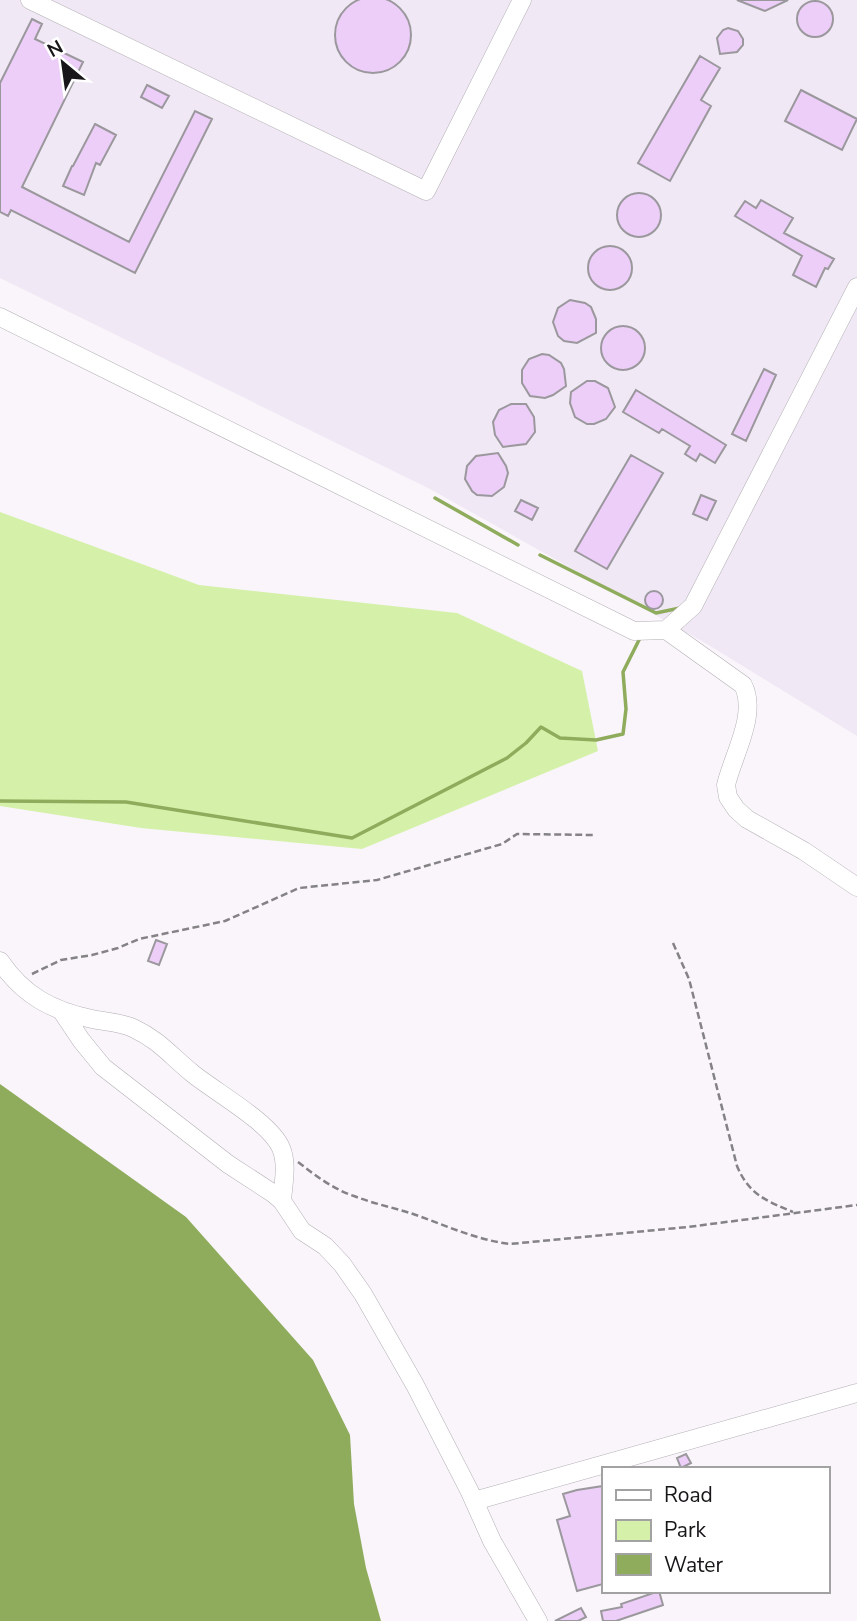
<svg xmlns="http://www.w3.org/2000/svg" width="857" height="1621" viewBox="0 0 857 1621" font-family="'Nunito Sans',sans-serif">
<style>
.built{fill:#f0e8f4}
.green{fill:#d5f1a9}
.water{fill:#8fac5d}
.lines{fill:none;stroke-linecap:round;stroke-linejoin:round}
.stream{stroke:#8fac5d;stroke-width:3.5}
.building{fill:#eccef9;stroke:#9b989d;stroke-width:2}
.minor-casing{stroke:#b3afb4;stroke-width:19}
.path{stroke:#848285;stroke-width:2.5;stroke-dasharray:7 3.5;stroke-linecap:butt}
.minor{stroke:#fff;stroke-width:18}
</style>
<rect width="100%" height="100%" fill="#f9f5fb"/>
<!-- built -->
<path class="built" d="M0,0H857V736L707,644L430,489L0,278Z"/>
<!-- green -->
<path class="green" d="M0,512L199,585L457,613L582,671L598,751L362,849L141,828L0,806Z"/>
<!-- water -->
<path class="water" d="M0,1084L186,1217L313,1360L350,1435L354,1504L366,1568L381,1621H0Z"/>
<g class="lines">
<!-- stream -->
<path class="stream" d="M435,498L518,545
M540,555L656,613L680,608
M0,801L126,802L352,838L507,758L526,743L541,727L560,738L596,740L623,734L626,709L623,672L641,636"/>
</g>
<!-- building -->
<path class="building" d="M335 35a38 38 0 1 1 76 0a38 38 0 1 1-76 0Z
M737,0H788L765,11Z
M797 19a18 18 0 1 1 36 0a18 18 0 1 1-36 0Z
M32,19L42,24L35,39L83,62L22,187L129,242L195,111L212,119L135,273L11,210L8,216L0,212V83Z
M728,28L738,31L743,39V45L737,52L720,54L717,38L723,30Z
M700,56L720,68L701,100L711,106L670,181L638,163Z
M147,85L169,96L162,108L141,97Z
M801,90L857,119L842,150L785,121Z
M95,124L116,135L100,165L96,163L84,195L63,186L72,166H73Z
M617 215a22 22 0 1 1 44 0a22 22 0 1 1-44 0Z
M761,200L793,218L784,233L834,259L828,269L825,268L816,287L793,275L802,256L735,216L745,201L756,208Z
M588 268a22 22 0 1 1 44 0a22 22 0 1 1-44 0Z
M570,300L585,303L591,307L596,319V333L577,343L564,341L558,336L553,322L558,308Z
M601 348a22 22 0 1 1 44 0a22 22 0 1 1-44 0Z
M542,354L549,355L561,363L564,369L566,386L553,395L545,398L530,396L522,383V370L529,359Z
M764,369L776,375L746,441L732,434Z
M587,381H595L608,388L615,407L606,419L594,424H587L575,417L570,403L571,392Z
M636,390L726,445L715,463L700,454L696,461L685,454L690,446L662,429L659,433L623,412Z
M511,404H526L534,417L535,432L526,444L503,447L495,435L493,422L499,410Z
M498,453L506,466L508,473L504,487L492,496L477,495L472,491L465,479L467,466L476,456Z
M631,455L663,473L607,569L575,551Z
M701,495L716,501L707,520L693,514Z
M521,500L538,508L532,520L515,511Z
M645 600a9 9 0 1 1 18 0a9 9 0 1 1-18 0Z
M156,940L167,944L159,965L148,961Z
M686,1454L691,1463L681,1468L677,1458Z
M603,1486V1584L577,1591L557,1520L570,1516L563,1494L577,1490Z
M659,1591L663,1605L616,1621H603L601,1611L622,1607L621,1604Z
M581,1608L586,1617L578,1621H555Z"/>
<g class="lines">
<!-- minor casing -->
<g class="minor-casing">
<path id="minor" d="M30,0L426,191L522,0
M0,317L634,631L666,630L693,606L857,287
M666,630L743,685C758,714 733,755 726,785L728,797L736,809L747,819L804,851L857,887
M0,961C23,995 52,1011 92,1019C105,1022 120,1022 133,1028C159,1040 171,1056 192,1073C215,1092 270,1122 281,1148C288,1164 283,1185 282,1201
M63,1013L81,1040L103,1067L228,1164L274,1194L282,1201L302,1231L325,1246L342,1264L363,1294L415,1385L470,1492L492,1541L538,1621
M474,1501L857,1393"/>
</g>
<!-- path -->
<path class="path" d="M673,943L689,979L737,1166C749,1195 767,1201 793,1212
M32,974L61,960L92,955L118,948L139,939L225,921L299,888L377,880L502,844L517,834L595,835
M298,1162C316,1176 333,1189 354,1196C374,1204 396,1208 416,1215C447,1226 477,1240 510,1244L688,1227L857,1205"/>
<!-- minor -->
<use href="#minor" class="minor"/>
</g>
<!-- legend -->
<rect x="602" y="1467" width="228" height="126" fill="#ffffff" stroke="#a3a2a3" stroke-width="2"/>
<rect x="616" y="1490" width="35" height="10" fill="#ffffff" stroke="#a3a2a3" stroke-width="2"/>
<text x="664" y="1502" font-size="21" fill="#181618">Road</text>
<rect x="616" y="1520" width="35" height="21" fill="#d5f1a9" stroke="#a3a2a3" stroke-width="2"/>
<text x="664" y="1537" font-size="21" fill="#181618">Park</text>
<rect x="616" y="1554" width="35" height="21" fill="#8fac5d" stroke="#a3a2a3" stroke-width="2"/>
<text x="664" y="1572" font-size="21" fill="#181618">Water</text>
<!-- north arrow -->
<g transform="translate(63 63) rotate(331)" stroke="#ffffff" stroke-width="5" paint-order="stroke">
<path d="M0-5L12 26L0 18L-12 26Z" fill="#181618"/>
<text y="-10" font-size="19" font-weight="bold" text-anchor="middle" fill="#181618">N</text>
</g>
</svg>
